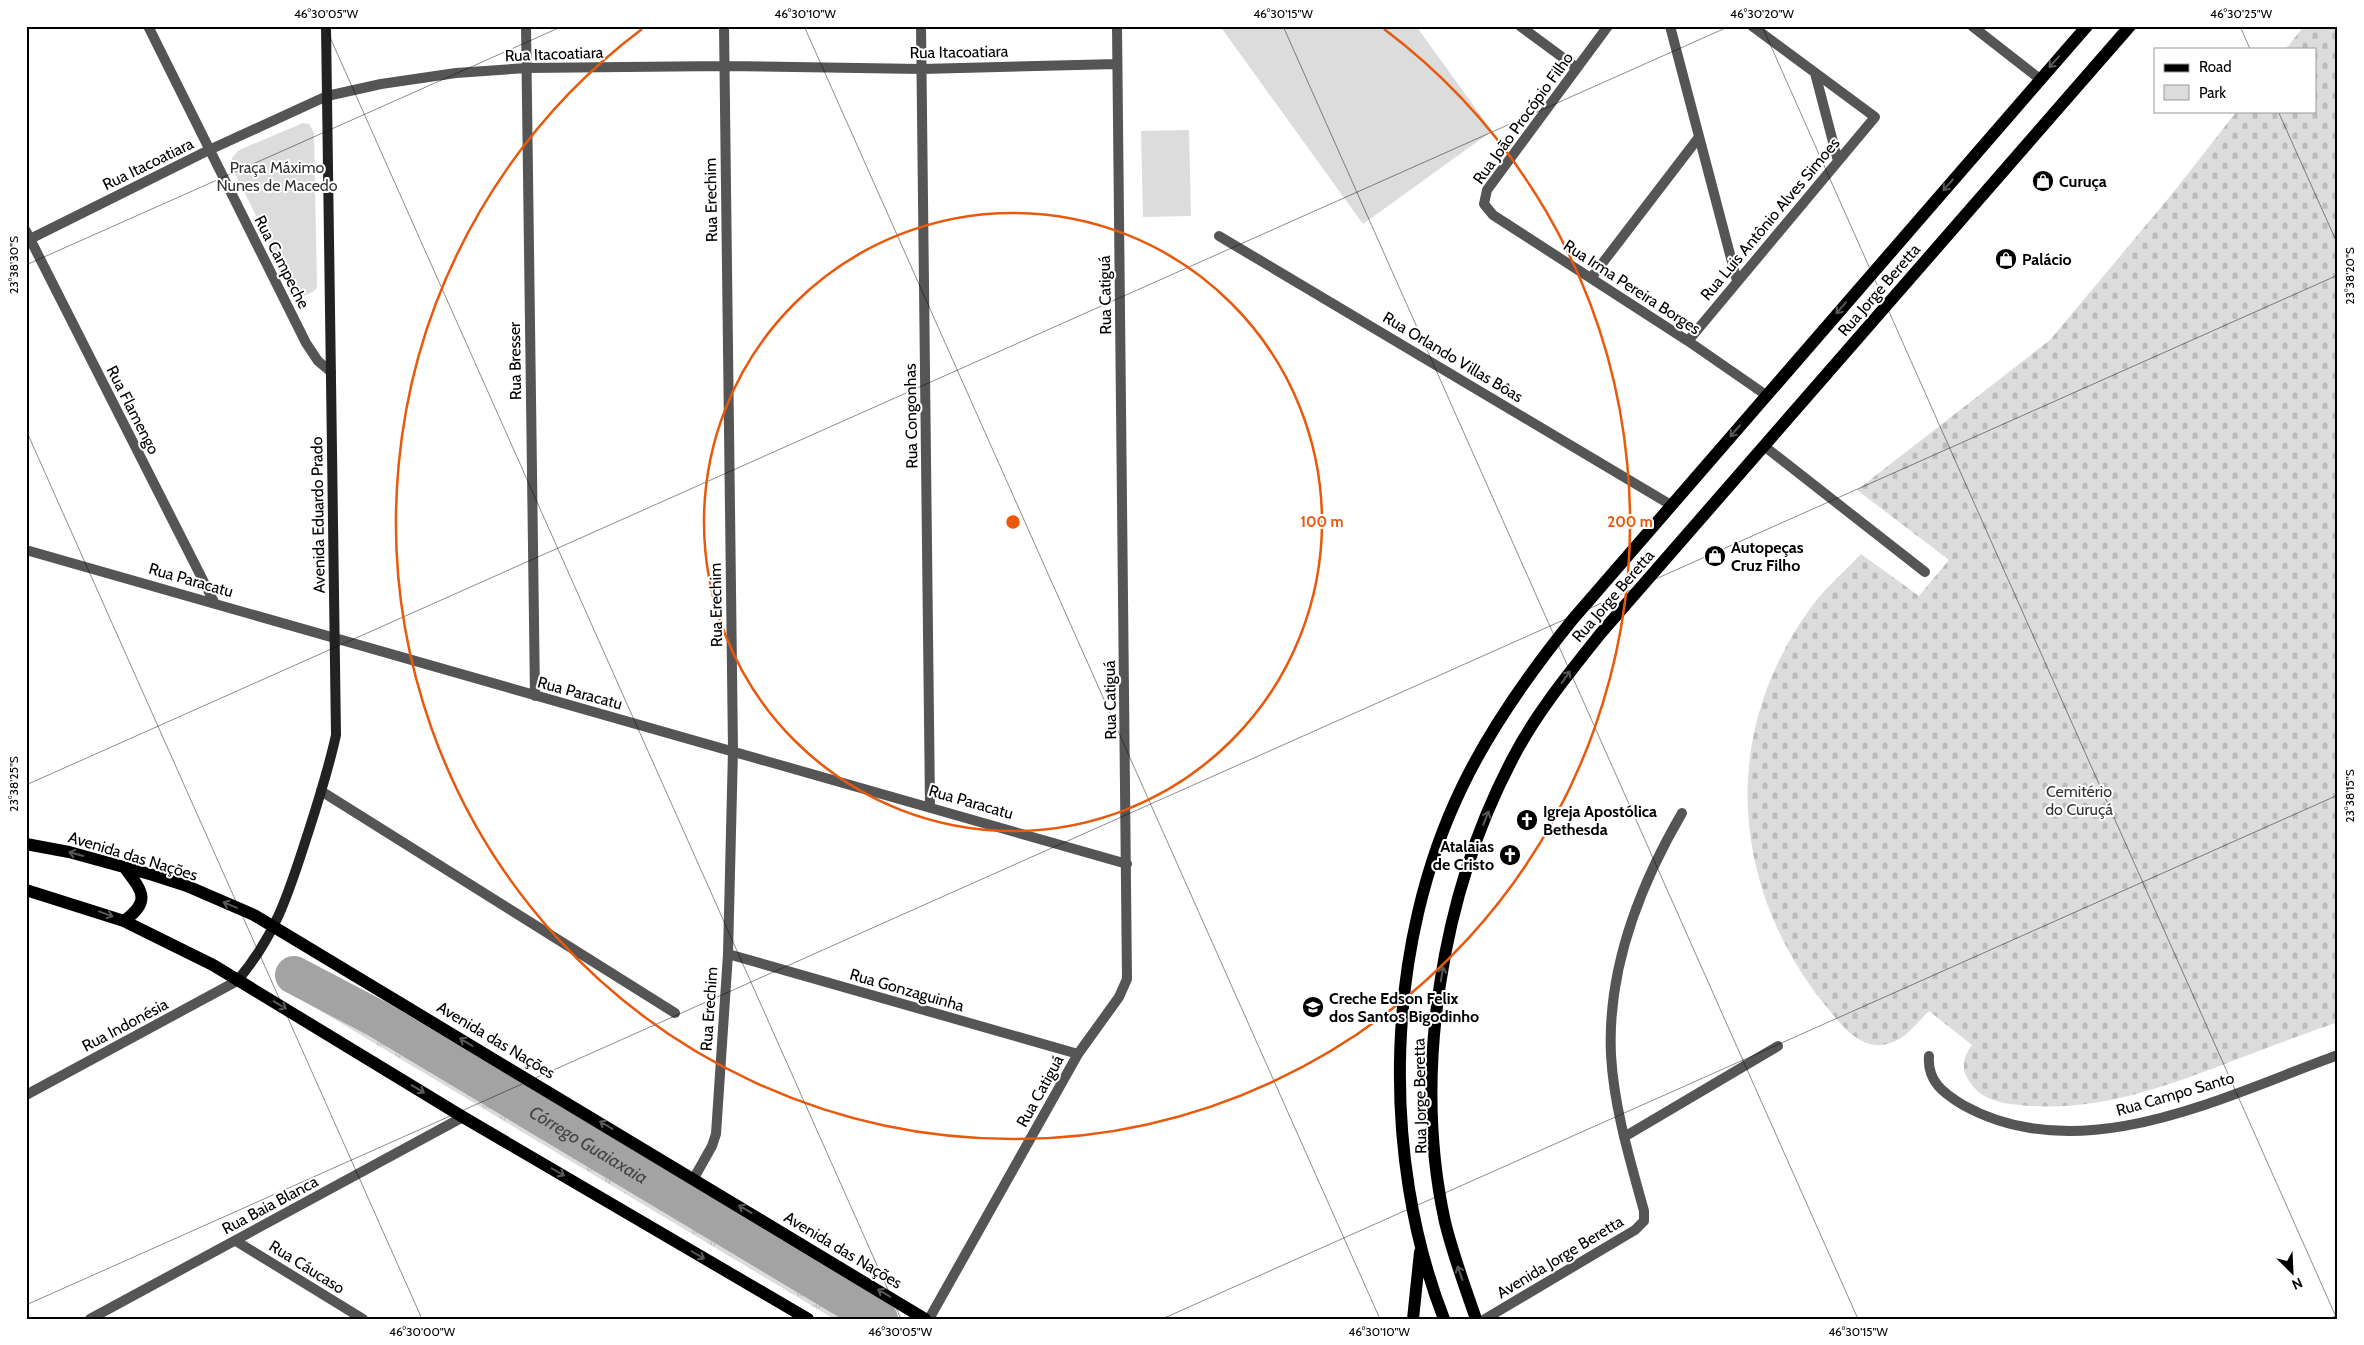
<svg xmlns="http://www.w3.org/2000/svg" width="2364" height="1345" viewBox="0 0 2364 1345" font-family="Cabin,sans-serif">
<style>
.grass{fill:url(#grass-tufts)}
.cemetery{fill:url(#cemetery-stones)}
.park{fill:#dcdcdc}
.lines{fill:none;stroke-linecap:round;stroke-linejoin:round}
.river{stroke:#a3a3a3;stroke-width:38}
.street{stroke:#555;stroke-width:10}
.secondary{stroke:#222;stroke-width:10}
.primary{stroke:#000;stroke-width:12}
.oneway{stroke:#595959}
.ticks{fill:none;stroke:#000;stroke-width:1;stroke-opacity:0.45}
.ring{fill:none;stroke:#e8590c;stroke-width:2.5}
.labels{text-anchor:middle;dominant-baseline:central;stroke-width:4;stroke-linejoin:round;paint-order:stroke}
.street-label{font-size:16px;fill:#000;stroke:#fff}
.park-label{font-size:16px;fill:#333;stroke:#fff}
.poi-label{font-size:16px;font-weight:bold;fill:#000;stroke:#fff;text-anchor:start}
.water-label{font-size:18px;font-style:italic;fill:#444;stroke:#fff}
.centre{fill:#e8590c;stroke:#fff;stroke-width:2.5}
.ring-label{font-size:15px;text-anchor:middle;font-weight:bold;fill:#e8590c;stroke:#fff;stroke-width:4;stroke-linejoin:round;paint-order:stroke}
.neatline{fill:none;stroke:#000;stroke-width:2}
.ticks-label{font-size:12px;text-anchor:middle;fill:#000}
</style>
<defs>
<pattern id="grass-tufts" width="24" height="20" patternUnits="userSpaceOnUse" patternTransform="scale(1.25)"><rect width="24" height="20" fill="#dcdcdc"/><path d="M3 7l-1-3M5 7V3M7 7l1-3M15 17l-1-3M17 17v-4M19 17l1-3" fill="none" stroke="#bbb"/></pattern>
<pattern id="cemetery-stones" width="16" height="16" patternUnits="userSpaceOnUse" patternTransform="scale(1.25)"><rect width="16" height="16" fill="#dcdcdc"/><path d="M2 7V4a2 2 0 0 1 4 0v3zM10 15v-3a2 2 0 0 1 4 0v3z" fill="#bbb"/></pattern>
</defs>
<rect width="100%" height="100%" fill="#fff"/>
<!-- grass -->
<path class="grass" d="M292,985L360,1018L864,1319H834L289,992Z"/>
<!-- cemetery -->
<path class="cemetery" d="M2304,26H2338V1022C2303,1034 2269,1047 2235,1060C2165,1087 2096,1113 2019,1105C2002,1103 1983,1100 1972,1085C1960,1070 1962,1059 1972,1045L1929,1011C1914,1025 1904,1043 1881,1045C1860,1047 1842,1026 1830,1011C1765,934 1733,833 1754,733C1764,687 1784,644 1812,606C1826,587 1845,571 1861,554L1919,596L1949,560L1857,490L2050,340L2172,194L2237,111H2315V49H2286Z"/>
<!-- park -->
<path class="park" d="M1220,26H1416L1492,131L1363,224Z
M303,123L309,124L314,133L317,287L314,291L304,296L297,293L291,287L231,165L232,158L239,150Z
M1189,130L1191,216L1143,217L1141,131Z"/>
<g class="lines">
<!-- river -->
<path class="river" id="s1" d="M294,975L376,1018L879,1319"/>
<!-- street -->
<path class="street" d="M148,26L306,343L318,361L331,372
M526,26L535,696
M921,26L930,806
M1520,26L1577,68
M1608,26L1487,190L1484,204L1493,215L1688,341L1766,395
M1670,26L1737,281
M1972,26L2040,79
M1815,73L1838,161
M26,231L214,602
M1219,236L1671,505
M26,241L209,150L327,96L381,84L456,73L526,68L724,66L922,69L1117,64
M1591,278L1699,137
M1688,341L1875,117L1752,26
M1764,446L1925,572
M26,550L1127,864
M321,791L675,1013
M728,954L1078,1054
M1929,1056C1927,1081 1943,1093 1963,1105C2081,1171 2224,1096 2338,1055
M26,1095L237,981
M1624,1137L1778,1046
M694,1178L712,1146L716,1134L728,954L733,750L724,26
M236,1241L363,1319
M90,1319L463,1117
M929,1319L1078,1054L1119,997L1127,979L1117,26
M1485,1319L1635,1230L1644,1221V1211C1630,1160 1614,1108 1611,1055C1607,970 1640,885 1682,813"/>
<!-- secondary -->
<path class="secondary" d="M237,981C278,933 290,888 309,830C319,799 329,767 336,735L326,26"/>
<!-- primary -->
<path class="primary" d="M26,844L69,852L153,875L187,886L254,915L925,1319
M26,890L124,921L213,965L463,1117L808,1319
M124,921C151,901 143,892 125,868
M1413,1319L1420,1252
M1444,1319C1380,1155 1385,944 1463,785C1492,725 1531,671 1573,619L2087,26
M1476,1319C1465,1287 1453,1255 1445,1222C1412,1072 1442,891 1514,756C1537,712 1570,672 1601,633L2130,26"/>
</g>
<!-- one-way arrows -->
<defs><path id="oneway-shaft" d="M-6 0H5M1.5-3L5.5 0L1.5 3" fill="none" stroke-width="1.6" stroke-linecap="round" stroke-linejoin="round" transform="scale(1.25)"/></defs>
<g class="oneway">
<use href="#oneway-shaft" transform="translate(2054 62) rotate(132)"/>
<use href="#oneway-shaft" transform="translate(1948 185) rotate(131)"/>
<use href="#oneway-shaft" transform="translate(1841 308) rotate(131)"/>
<use href="#oneway-shaft" transform="translate(1735 431) rotate(131)"/>
<use href="#oneway-shaft" transform="translate(1566 677) rotate(-54)"/>
<use href="#oneway-shaft" transform="translate(1486 818) rotate(-68)"/>
<use href="#oneway-shaft" transform="translate(76 854) rotate(-164)"/>
<use href="#oneway-shaft" transform="translate(230 905) rotate(-157)"/>
<use href="#oneway-shaft" transform="translate(106 914) rotate(20)"/>
<use href="#oneway-shaft" transform="translate(1442 974) rotate(-80)"/>
<use href="#oneway-shaft" transform="translate(280 1005) rotate(31)"/>
<use href="#oneway-shaft" transform="translate(466 1042) rotate(-149)"/>
<use href="#oneway-shaft" transform="translate(418 1089) rotate(31)"/>
<use href="#oneway-shaft" transform="translate(606 1125) rotate(-149)"/>
<use href="#oneway-shaft" transform="translate(558 1172) rotate(30)"/>
<use href="#oneway-shaft" transform="translate(745 1209) rotate(-149)"/>
<use href="#oneway-shaft" transform="translate(698 1255) rotate(30)"/>
<use href="#oneway-shaft" transform="translate(1460 1273) rotate(-109)"/>
<use href="#oneway-shaft" transform="translate(884 1293) rotate(-149)"/>
</g>
<!-- ticks -->
<path class="ticks" d="M325,26L901,1319M804,26L1380,1319M1283,26L1858,1319M1762,26L2337,1319M2240,26L2250,49M2278,111L2338,245M26,265L563,26M26,430L422,1319M26,785L1730,26M26,1305L2338,275M1162,1319L2338,795M2329,1319L2338,1315"/>
<!-- distance rings -->
<g class="ring">
<circle cx="1013" cy="522" r="309"/>
<path d="M1384 29A617 617 0 1 1 642 29"/>
</g>
<!-- icons -->
<defs>
<g id="shop-disc" transform="scale(1.125)"><circle r="9.5" fill="#000" stroke="#fff"/><path d="M-5-2.5h2.3a2.7 3.5 0 0 1 5.4 0H5L5.5 6h-11ZM-1.5-2.5h3a1.5 2.3 0 0 0-3 0Z" fill="#fff"/></g>
<g id="church-disc" transform="scale(1.125)"><circle r="9.5" fill="#000" stroke="#fff"/><path d="M-1.2-6h2.4v3.5h3.3v2.4h-3.3V6h-2.4V-.1h-3.3v-2.4h3.3Z" fill="#fff"/></g>
<g id="school-disc" transform="scale(1.125)"><circle r="9.5" fill="#000" stroke="#fff"/><path d="M0-5L7-2L0 1L-7-2ZM-4 1L0 2.5L4 1V4Q0 6-4 4Z" fill="#fff"/></g>
</defs>
<g fill-rule="evenodd">
<use href="#shop-disc" x="2043" y="181"/>
<use href="#shop-disc" x="2006" y="259"/>
<use href="#shop-disc" x="1715" y="556"/>
<use href="#church-disc" x="1527" y="820"/>
<use href="#church-disc" x="1510" y="855"/>
<use href="#school-disc" x="1313" y="1007"/>
</g>
<g class="labels">
<!-- street labels -->
<g class="street-label">
<text transform="translate(959 52) rotate(-1)">Rua Itacoatiara</text>
<text transform="translate(554 54) rotate(-2)">Rua Itacoatiara</text>
<text transform="translate(1523 118) rotate(-54)">Rua João Procópio Filho</text>
<text transform="translate(148 164) rotate(-26)">Rua Itacoatiara</text>
<text transform="translate(711 200) rotate(-91)">Rua Erechim</text>
<text transform="translate(1770 219) rotate(-50)">Rua Luis Antônio Alves Simoes</text>
<text transform="translate(282 262) rotate(63)">Rua Campeche</text>
<text transform="translate(1632 287) rotate(33)">Rua Irma Pereira Borges</text>
<text transform="translate(1879 290) rotate(-49)">Rua Jorge Beretta</text>
<text transform="translate(1105 295) rotate(-91)">Rua Catiguá</text>
<text transform="translate(1453 357) rotate(31)">Rua Orlando Villas Bôas</text>
<text transform="translate(515 361) rotate(-91)">Rua Bresser</text>
<text transform="translate(133 410) rotate(63)">Rua Flamengo</text>
<text transform="translate(911 416) rotate(-91)">Rua Congonhas</text>
<text transform="translate(318 515) rotate(-91)">Avenida Eduardo Prado</text>
<text transform="translate(191 580) rotate(16)">Rua Paracatu</text>
<text transform="translate(1613 596) rotate(-49)">Rua Jorge Beretta</text>
<text transform="translate(716 605) rotate(-91)">Rua Erechim</text>
<text transform="translate(580 693) rotate(15)">Rua Paracatu</text>
<text transform="translate(1110 700) rotate(-91)">Rua Catiguá</text>
<text transform="translate(971 802) rotate(16)">Rua Paracatu</text>
<text transform="translate(133 856) rotate(17)">Avenida das Nações</text>
<text transform="translate(907 990) rotate(16)">Rua Gonzaguinha</text>
<text transform="translate(709 1009) rotate(-86)">Rua Erechim</text>
<text transform="translate(125 1025) rotate(-28)">Rua Indonésia</text>
<text transform="translate(496 1040) rotate(31)">Avenida das Nações</text>
<text transform="translate(1040 1091) rotate(-61)">Rua Catiguá</text>
<text transform="translate(2175 1094) rotate(-16)">Rua Campo Santo</text>
<text transform="translate(1420 1096) rotate(-91)">Rua Jorge Beretta</text>
<text transform="translate(270 1205) rotate(-28)">Rua Baia Blanca</text>
<text transform="translate(843 1250) rotate(31)">Avenida das Nações</text>
<text transform="translate(1560 1257) rotate(-31)">Avenida Jorge Beretta</text>
<text transform="translate(307 1267) rotate(32)">Rua Cáucaso</text>
</g>
<!-- park labels -->
<g class="park-label">
<text x="277" y="167">Praça Máximo<tspan x="277" dy="18">Nunes de Macedo</tspan></text>
<text x="2079" y="791">Cemitério<tspan x="2079" dy="18">do Curuçá</tspan></text>
</g>
<!-- poi labels -->
<g class="poi-label">
<text x="2059" y="181">Curuça</text>
<text x="2022" y="259">Palácio</text>
<text x="1731" y="547">Autopeças<tspan x="1731" dy="18">Cruz Filho</tspan></text>
<text x="1543" y="811">Igreja Apostólica<tspan x="1543" dy="18">Bethesda</tspan></text>
<text x="1494" y="846" text-anchor="end">Atalaias<tspan x="1494" dy="18">de Cristo</tspan></text>
<text x="1329" y="998">Creche Edson Felix<tspan x="1329" dy="18">dos Santos Bigodinho</tspan></text>
</g>
<!-- water labels -->
<g class="water-label">
<text stroke="none"><textPath href="#s1" startOffset="340">Córrego Guaiaxaia</textPath></text>
</g>
</g>
<circle cx="1013" cy="522" r="8" class="centre"/>
<g class="ring-label">
<text x="1322" y="527">100 m</text>
<text x="1630" y="527">200 m</text>
</g>
<!-- border -->
<rect width="2364" height="1345" fill="none" stroke="#ffffff" stroke-width="55"/>
<!-- legend -->
<rect x="2154" y="48" width="162" height="65" fill="#ffffff" stroke="#999999"/>
<rect x="2164" y="64" width="25" height="8" fill="#000000" stroke="#999999"/>
<text x="2199" y="72" font-size="15" fill="#000000">Road</text>
<rect x="2164" y="85" width="25" height="15" fill="#dcdcdc" stroke="#999999"/>
<text x="2199" y="98" font-size="15" fill="#000000">Park</text>
<!-- north arrow -->
<g transform="translate(2292 1272) rotate(156)" stroke="#ffffff" stroke-width="4" paint-order="stroke">
<path d="M0-4L9 19L0 12L-9 19Z" fill="#000000"/>
<text y="-8" font-size="14" font-weight="bold" text-anchor="middle" fill="#000000">N</text>
</g>
<rect x="28" y="28" width="2308" height="1290" class="neatline"/>
<g class="ticks-label">
<text x="326" y="18">46°30'05"W</text>
<text x="805" y="18">46°30'10"W</text>
<text x="1283" y="18">46°30'15"W</text>
<text x="1762" y="18">46°30'20"W</text>
<text x="2241" y="18">46°30'25"W</text>
<text transform="translate(14 265) rotate(-90)" y="4">23°38'30"S</text>
<text transform="translate(2350 276) rotate(-90)" y="4">23°38'20"S</text>
<text transform="translate(14 784) rotate(-90)" y="4">23°38'25"S</text>
<text transform="translate(2350 796) rotate(-90)" y="4">23°38'15"S</text>
<text x="422" y="1336">46°30'00"W</text>
<text x="900" y="1336">46°30'05"W</text>
<text x="1379" y="1336">46°30'10"W</text>
<text x="1858" y="1336">46°30'15"W</text>
</g>
</svg>
